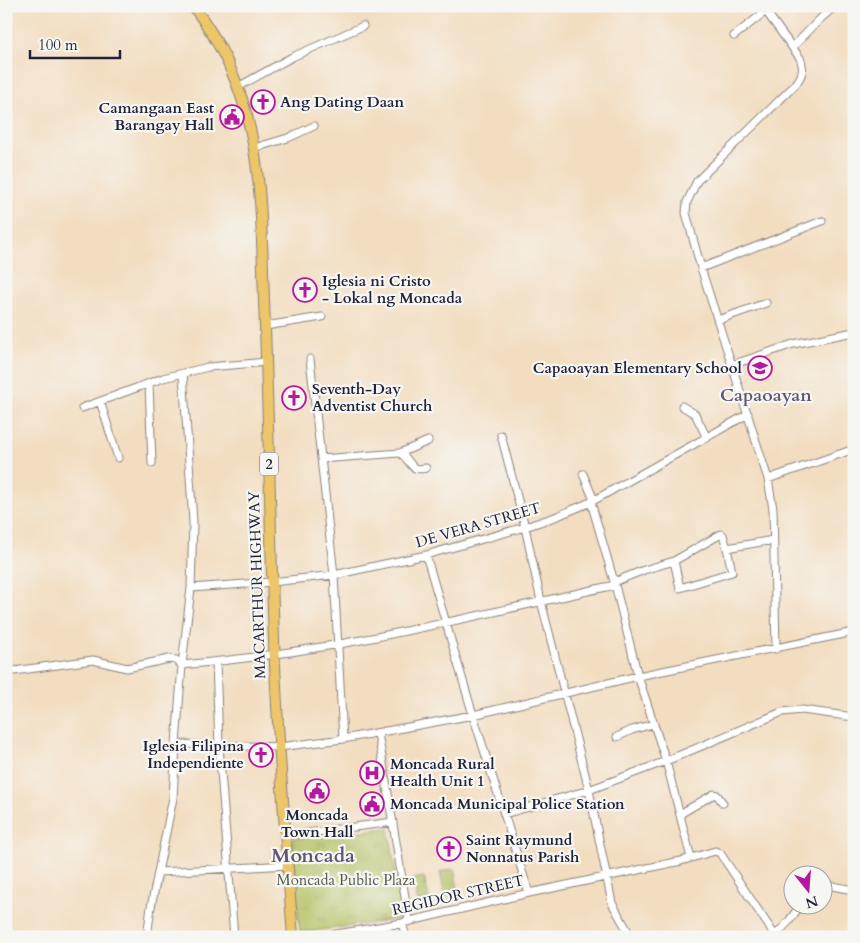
<svg xmlns="http://www.w3.org/2000/svg" width="860" height="943" viewBox="0 0 860 943" font-family="Cardo,serif">
<style>
.grass{fill:url(#grass-tufts);stroke:#6b714e}
.pitch{fill:#b4c062;stroke:#6b714e}
.lines{fill:none;stroke-linecap:round;stroke-linejoin:round}
.minor-casing{stroke:#8a807e;stroke-width:9}
.highway-casing{stroke:#8a807e;stroke-width:12}
.minor{stroke:#fff;stroke-width:7}
.highway{stroke:#ecc669;stroke-width:10}
.labels{text-anchor:middle;dominant-baseline:central;stroke-width:4.5;stroke-linejoin:round;paint-order:stroke}
.shield{fill:#f6f6f2;stroke:#626272;stroke-width:1}
.shield-label{font-size:14px;font-weight:bold;fill:#22223b}
.poi-label{font-size:15px;font-weight:bold;fill:#22223b;stroke:#f6f6f2;text-anchor:start}
.street-label{font-size:15px;fill:#22223b;stroke:#f6f6f2}
.park-label{font-size:15px;fill:#555949;stroke:#f6f6f2}
.quarter-label{font-size:18px;font-weight:bold;fill:#625573;stroke:#f6f6f2}
.district-label{font-size:20px;font-weight:bold;fill:#625573;stroke:#f6f6f2}
</style>
<defs>
<pattern id="grass-tufts" width="24" height="20" patternUnits="userSpaceOnUse" patternTransform="scale(1.25)"><rect width="24" height="20" fill="#b4c062"/><path d="M3 7l-1-3M5 7V3M7 7l1-3M15 17l-1-3M17 17v-4M19 17l1-3" fill="none" stroke="#9aa556"/></pattern>
</defs>
<rect width="100%" height="100%" fill="#f6f6f2"/>
<filter id="ink" filterUnits="userSpaceOnUse"><feTurbulence type="fractalNoise" baseFrequency=".02" numOctaves="2"/><feDisplacementMap in="SourceGraphic" scale="10" xChannelSelector="R" yChannelSelector="G"/><feConvolveMatrix kernelMatrix="1 2 1 2 8 2 1 2 1" color-interpolation-filters="sRGB"/></filter>
<filter id="wash" filterUnits="userSpaceOnUse"><feTurbulence type="fractalNoise" baseFrequency=".0096" numOctaves="4" result="noise"/><feDisplacementMap in="SourceGraphic" scale="20" xChannelSelector="R" yChannelSelector="G"/><feGaussianBlur stdDeviation="1.12" result="paint"/><feColorMatrix in="noise" values="0 0 0 0 0 0 0 0 0 0 0 0 0 0 0 0 0 1.4 0 .05"/><feComposite in="paint" operator="in"/></filter>
<g filter="url(#wash)">
<rect width="100%" height="100%" fill="#f3ddc0"/>
<!-- grass -->
<path class="grass" d="M389,828L402,919L300,933L291,839Z"/>
<!-- pitch -->
<path class="pitch" d="M454,869L459,894L445,897L440,872Z
M424,877L429,899L418,902L413,879Z"/>
</g>
<g filter="url(#ink)">
<g class="lines">
<!-- minor casing -->
<g class="minor-casing">
<path id="minor" d="M762,6L800,58C805,69 802,76 795,85L697,181L687,202L686,213L701,268L768,479L773,509L776,649
M734,36L766,11
M793,47L820,19L835,6
M238,87L292,57L363,26
M254,148L288,138L314,126
M701,268L822,221
M718,320L766,303
M265,326L322,317
M310,359L334,575L343,739
M732,365L793,344L854,332
M183,373L193,522L191,588L182,665L176,744L279,747L343,739L473,715L638,676L854,632
M149,383L152,463
M100,401L118,458
M682,406L695,414L707,438
M82,408L163,378L208,367L267,362
M501,435L525,527L541,601L589,790L612,903L631,937
M400,453C413,461 408,472 426,468
M321,459L400,453L428,441
M583,474L594,500
M768,479L854,449
M591,502L615,585L638,676L666,761L691,858
M727,548L723,535L721,534L674,561L680,588L732,572L727,548L773,540
M426,555L473,715L529,893
M614,582L644,570L674,561
M191,588L272,582L334,575L426,555L525,527L555,517L591,502L748,414
M216,662L219,746L234,937
M6,667L14,671L93,660L127,668L169,659L176,660L182,665C235,660 288,653 340,644C433,627 524,605 615,585
M378,733L409,921
M617,737L632,730L653,724
M504,814L589,790L666,761L782,712L802,710L854,717
M680,814L714,794L717,795L723,803
M285,836L393,822
M159,872L288,865
M822,884L848,889
M402,923L406,937
M775,936L789,921L800,906
M76,937H79
M147,937L151,907L173,798L176,744
M320,937L402,923L529,893L681,861L715,851L720,853L776,937"/>
</g>
<!-- highway casing -->
<g class="highway-casing">
<path id="highway" d="M193,6C264,98 260,191 264,300C268,403 270,506 273,609C276,719 285,828 293,937"/>
</g>
<!-- minor -->
<use href="#minor" class="minor"/>
<!-- highway -->
<use href="#highway" class="highway"/>
</g>
</g>
<!-- icons -->
<defs>
<g id="church-ring" transform="scale(1.25)"><circle r="9.5" fill="#f6f6f2" stroke="#b5179e" stroke-width="1.5"/><path d="M-1.2-6h2.4v3.5h3.3v2.4h-3.3V6h-2.4V-.1h-3.3v-2.4h3.3Z" fill="#b5179e"/></g>
<g id="civic-ring" transform="scale(1.25)"><circle r="9.5" fill="#f6f6f2" stroke="#b5179e" stroke-width="1.5"/><path d="M-.6-6.5H3V-4.5H.6V-3L4-1V1h2V6H-6V1h2V-1L-.6-3ZM-1.2 2.5V6h2.4V2.5Z" fill="#b5179e"/></g>
<g id="school-ring" transform="scale(1.25)"><circle r="9.5" fill="#f6f6f2" stroke="#b5179e" stroke-width="1.5"/><path d="M0-5L7-2L0 1L-7-2ZM-4 1L0 2.5L4 1V4Q0 6-4 4Z" fill="#b5179e"/></g>
<g id="hospital-ring" transform="scale(1.25)"><circle r="9.5" fill="#f6f6f2" stroke="#b5179e" stroke-width="1.5"/><path d="M-5-5h3v3.5h4V-5h3V5h-3V1.5h-4V5h-3Z" fill="#b5179e"/></g>
</defs>
<g fill-rule="evenodd">
<use href="#church-ring" x="263" y="102"/>
<use href="#civic-ring" x="232" y="117"/>
<use href="#church-ring" x="305" y="290"/>
<use href="#school-ring" x="760" y="368"/>
<use href="#church-ring" x="294" y="398"/>
<use href="#church-ring" x="261" y="755"/>
<use href="#hospital-ring" x="372" y="773"/>
<use href="#civic-ring" x="317" y="791"/>
<use href="#civic-ring" x="372" y="804"/>
<use href="#church-ring" x="449" y="849"/>
</g>
<g class="labels">
<!-- shield labels -->
<rect class="shield" x="260" y="452.5" width="18" height="23" rx="4"/>
<g class="shield-label">
<text x="269" y="464">2</text>
</g>
<!-- poi labels -->
<g class="poi-label">
<text x="280" y="102">Ang Dating Daan</text>
<text x="214" y="108" text-anchor="end">Camangaan East<tspan x="214" dy="17">Barangay Hall</tspan></text>
<text x="322" y="281">Iglesia ni Cristo<tspan x="322" dy="17">- Lokal ng Moncada</tspan></text>
<text x="742" y="368" text-anchor="end">Capaoayan Elementary School</text>
<text x="312" y="389">Seventh-Day<tspan x="312" dy="17">Adventist Church</tspan></text>
<text x="244" y="746" text-anchor="end">Iglesia Filipina<tspan x="244" dy="17">Independiente</tspan></text>
<text x="390" y="764">Moncada Rural<tspan x="390" dy="17">Health Unit 1</tspan></text>
<text x="390" y="804">Moncada Municipal Police Station</text>
<text x="317" y="815" text-anchor="middle">Moncada<tspan x="317" dy="17">Town Hall</tspan></text>
<text x="466" y="840">Saint Raymund<tspan x="466" dy="17">Nonnatus Parish</tspan></text>
</g>
<!-- street labels -->
<g class="street-label">
<text transform="translate(478 525) rotate(-16)">DE VERA STREET</text>
<text transform="translate(257 585) rotate(-92)">MACARTHUR HIGHWAY</text>
<text transform="translate(458 895) rotate(-13)">REGIDOR STREET</text>
</g>
<!-- park labels -->
<g class="park-label">
<text x="346" y="880">Moncada Public Plaza</text>
</g>
<!-- quarter labels -->
<g class="quarter-label">
<text x="766" y="395">Capaoayan</text>
</g>
<!-- district labels -->
<g class="district-label">
<text x="313" y="855">Moncada</text>
</g>
</g>
<!-- margin -->
<rect width="860" height="943" fill="none" stroke="#f6f6f2" stroke-width="25"/>
<!-- north arrow -->
<g transform="translate(808 890) rotate(163)"><circle r="24" fill="#f6f6f2" stroke="#a1a1a9"/>
<path d="M0-4L9 19L0 12L-9 19Z" fill="#b5179e"/>
<text y="-8" font-size="14" font-weight="bold" text-anchor="middle" fill="#22223b">N</text>
</g>
<!-- scale -->
<path d="M30 50v8h90v-8" fill="none" stroke="#22223b" stroke-width="2.5"/>
<text x="38" y="50" font-size="15" fill="#22223b" stroke="#f6f6f2" stroke-width="4" paint-order="stroke">100 m</text>
</svg>
